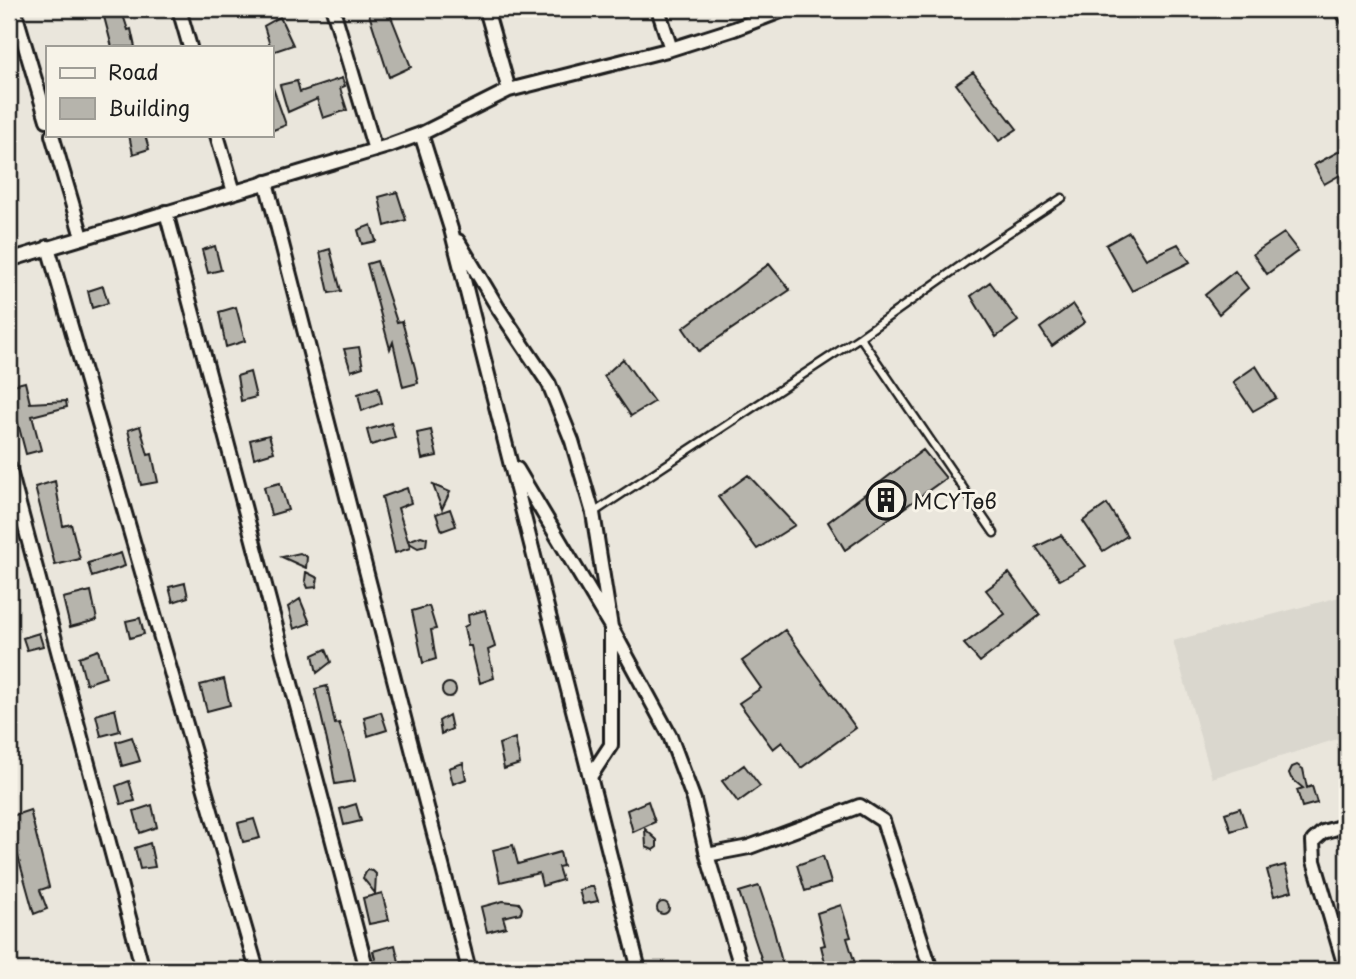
<svg xmlns="http://www.w3.org/2000/svg" width="1356" height="979" viewBox="0 0 1356 979" font-family="'Playpen Sans',sans-serif">
<style>
.built{fill:#dad7ce}
.building{fill:#b6b4ac;stroke:#1c1c1c;stroke-width:2}
.lines{fill:none;stroke-linecap:round;stroke-linejoin:round}
.lane-casing{stroke:#1c1c1c;stroke-width:11}
.street-casing{stroke:#1c1c1c;stroke-width:18}
.lane{stroke:#f7f3e8;stroke-width:6}
.street{stroke:#f7f3e8;stroke-width:12}
.labels{text-anchor:middle;dominant-baseline:central;stroke-width:6;stroke-linejoin:round;paint-order:stroke}
.poi-label{font-size:21px;fill:#1c1c1c;stroke:#f7f3e8;text-anchor:start}
</style>
<rect width="100%" height="100%" fill="#eae6dc"/>
<filter id="ink" filterUnits="userSpaceOnUse"><feTurbulence type="fractalNoise" baseFrequency=".0143" numOctaves="2"/><feDisplacementMap in="SourceGraphic" scale="14" xChannelSelector="R" yChannelSelector="G"/><feConvolveMatrix kernelMatrix="1 2 1 2 8 2 1 2 1" color-interpolation-filters="sRGB"/></filter>
<g filter="url(#ink)">
<!-- built -->
<path class="built" d="M1347,595V736L1212,778L1173,641Z"/>
<!-- building -->
<path class="building" d="M102,9H121L128,30L131,29L135,47H112Z
M377,9H388L411,67L389,77L368,11Z
M280,17L293,45L272,52L264,26Z
M973,72L1017,129L999,141L956,84Z
M342,78L345,86L340,88L347,110L323,118L317,99L288,112L280,85L297,81L300,92Z
M271,88H273L286,125L271,131Z
M129,135H145L149,149L133,154Z
M1347,147V171L1324,184L1314,165Z
M397,192L406,220L385,226L379,197Z
M371,225L376,241L362,244L358,230Z
M1129,232L1146,259L1178,244L1190,262L1132,291L1106,245Z
M1284,233L1298,251L1267,274L1253,254Z
M215,246L221,270L208,273L202,250Z
M330,249L341,291L329,293L320,252Z
M377,261L397,322L402,321L415,368L418,383L403,387L393,342L390,349L367,264Z
M769,264L790,290L699,351L683,328Z
M1235,271L1248,288L1219,314L1205,295Z
M990,282L1018,321L996,337L971,296Z
M103,286L108,303L92,308L88,291Z
M1073,304L1085,322L1052,346L1040,328Z
M236,307L245,341L226,347L219,312Z
M359,347L363,367L351,371L344,349Z
M623,359L654,402L631,416L604,376Z
M1256,366L1276,398L1253,411L1233,382Z
M250,372L256,397L241,401L237,376Z
M25,382L30,403L66,401L67,407L32,416L41,450L26,454L9,389V386Z
M378,387L382,403L362,411L358,394Z
M391,423L395,438L371,445L367,430Z
M140,426L148,455L152,454L158,482L141,485L128,430Z
M431,430L437,456L422,459L417,433Z
M269,435L274,452L254,458L250,440Z
M923,450L946,478L845,550L828,522Z
M748,475L795,525L757,549L718,497Z
M55,481L63,526L71,524L80,559L55,565L35,487Z
M280,483L288,510L271,515L264,487Z
M433,485L450,492L442,509Z
M407,488L411,503L398,508L408,541L421,536L427,538L426,546L418,548L409,543L410,548L395,553L382,497Z
M1107,504L1127,536L1103,551L1083,521Z
M450,509L456,526L442,531L436,514Z
M1061,535L1085,566L1060,580L1036,547Z
M121,553L125,566L92,577L88,563Z
M300,553L307,557L306,568L282,557Z
M306,572L318,578L316,587L308,588L305,581Z
M1009,573L1040,615L980,662L964,644L1005,614L986,590Z
M185,583L188,597L173,602L169,587Z
M91,591L97,620L70,627L63,598Z
M300,599L310,623L294,629L288,607Z
M429,606L436,629L431,630L436,659L423,663L412,611Z
M485,610L495,647L488,650L494,678L480,683L471,646H468L464,627L469,624L468,615Z
M140,618L144,634L130,638L126,621Z
M785,630L856,728L801,768L782,742L773,749L739,703L761,688L742,661Z
M39,633L43,646L27,650L23,638Z
M326,649L331,662L317,673L313,655Z
M98,650L106,677L86,684L79,657Z
M224,679L230,705L207,711L200,685Z
M442 690a7 7 0 1 1 14 0a7 7 0 1 1-14 0Z
M327,686L335,724L339,723L348,750L355,781L335,784L332,767H333L315,689Z
M115,709L120,731L101,736L96,715Z
M381,712L387,730L368,736L364,717Z
M449,715L452,729L441,734L439,721Z
M132,737L140,761L122,766L116,742Z
M515,738L520,764L504,769L499,744Z
M463,763L466,779L453,784L449,768Z
M744,765L760,786L738,802L722,781Z
M1297,765L1303,769L1307,788L1312,786L1317,803L1302,807L1297,790L1303,788L1291,778L1289,773L1292,767Z
M129,781L135,801L121,804L116,786Z
M648,801L655,822L633,832L627,810Z
M356,804L361,821L344,825L340,809Z
M152,805L157,827L140,833L134,811Z
M1240,808L1246,826L1231,831L1225,813Z
M30,810L49,887L40,890L47,909L34,914L9,824V817Z
M254,819L260,838L243,842L238,823Z
M645,829L657,840V847L653,850L646,847Z
M150,843L155,867L140,869L135,848Z
M513,845L518,864L560,852L563,866L558,867L562,880L542,886L539,873L500,882L493,850Z
M823,856L831,883L805,891L797,865Z
M1285,865L1292,891L1274,896L1267,870Z
M367,870L373,871L376,874L375,893L363,878Z
M593,886L598,901L583,904L579,890Z
M759,886L773,927L784,970H765L739,892Z
M382,893L389,920L369,924L363,898Z
M503,901L519,903L522,908L521,913L503,917L506,927L487,932L481,907Z
M657 908a6 6 0 1 1 12 0a6 6 0 1 1-12 0Z
M841,905L851,937L847,938L857,970H827L821,946L825,945L817,913Z
M395,945L401,970H378L373,951Z"/>
<g class="lines">
<!-- lane casing -->
<g class="lane-casing">
<path id="lane" d="M860,337L994,533
M593,513L860,337L984,249L1062,198"/>
</g>
<!-- street casing -->
<g class="street-casing">
<path id="street" d="M14,9L47,120
M179,9L190,47
M333,9L375,150
M486,9L509,90
M658,9L671,49
M1341,9L1347,18
M421,134L451,229L639,970
M52,135L82,237
M217,135L234,192
M266,182L469,970
M166,212L367,970
M458,241L498,308L549,384L572,441L593,513L611,627V745L590,777
M48,247L257,970
M9,260L388,146L421,134L509,90L671,49L734,29L786,9
M9,467L143,970
M517,469L611,627L670,736L694,800L707,855L742,970
M707,855L749,847L860,806L883,821L931,970
M1346,970L1314,861L1313,841L1323,832L1347,825"/>
</g>
<!-- lane -->
<use href="#lane" class="lane"/>
<!-- street -->
<use href="#street" class="street"/>
</g>
</g>
<!-- icons -->
<defs>
<g id="building-ring" transform="scale(2.0125)"><circle r="9.5" fill="#f7f3e8" stroke="#1c1c1c" stroke-width="1.5"/><path d="M-4-6H4V6H1V3H-1V6H-4ZM-2.5-4.3h1.7v1.8h-1.7ZM.8-4.3h1.7v1.8H.8ZM-2.5-1h1.7V.8h-1.7ZM.8-1h1.7V.8H.8Z" fill="#1c1c1c"/></g>
</defs>
<g fill-rule="evenodd">
<use href="#building-ring" x="886" y="500"/>
</g>
<g class="labels">
<!-- poi labels -->
<g class="poi-label">
<text x="913" y="500">МСҮТөв</text>
</g>
</g>
<!-- margin -->
<rect width="1356" height="979" fill="none" stroke="#f7f3e8" stroke-width="35"/>
<rect x="18" y="18" width="1321" height="944" fill="none" stroke="#1c1c1c" stroke-width="2.5" filter="url(#ink)"/>
<!-- legend -->
<rect x="46" y="46" width="228" height="91" fill="#f7f3e8" stroke="#9f9d96" stroke-width="2"/>
<rect x="60" y="68" width="35" height="10" fill="#f7f3e8" stroke="#9f9d96" stroke-width="2"/>
<text x="108" y="80" font-size="21" fill="#1c1c1c">Road</text>
<rect x="60" y="98" width="35" height="21" fill="#b6b4ac" stroke="#9f9d96" stroke-width="2"/>
<text x="108" y="116" font-size="21" fill="#1c1c1c">Building</text>
</svg>
